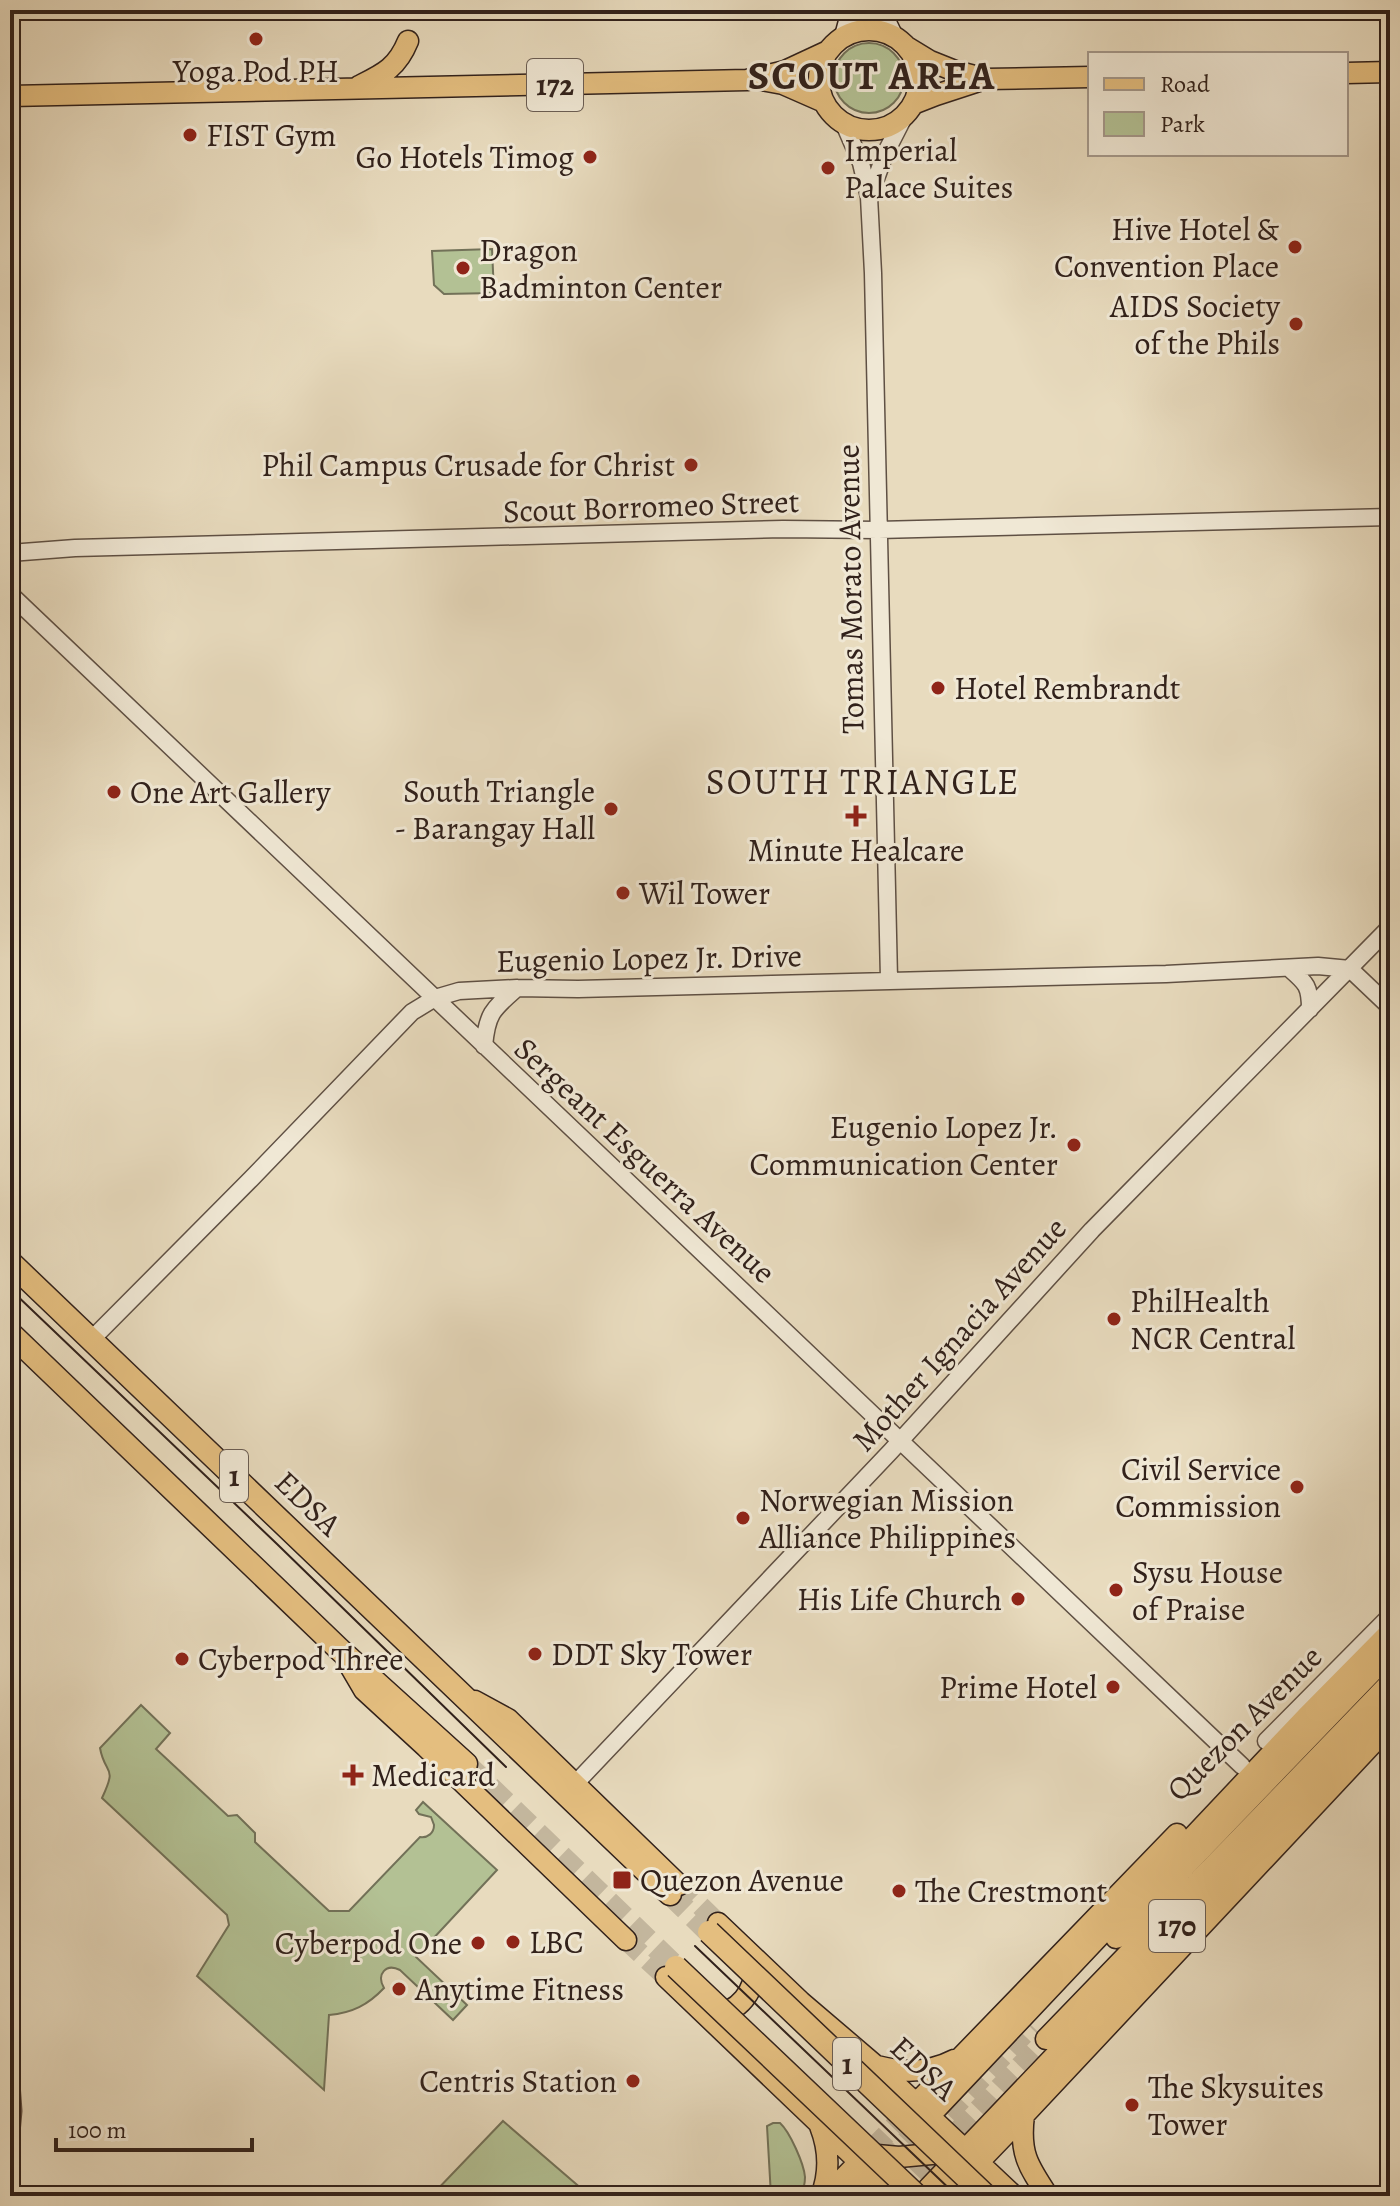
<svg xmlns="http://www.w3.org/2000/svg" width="1400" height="2206" viewBox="0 0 1400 2206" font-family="Alegreya,serif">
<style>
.green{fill:#b3c194;stroke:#727158;stroke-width:2}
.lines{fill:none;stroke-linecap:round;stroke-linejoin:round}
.primary-tunnel{stroke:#c3b69d;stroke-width:20;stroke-dasharray:20 10;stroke-linecap:butt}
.trunk-tunnel{stroke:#c3b69d;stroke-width:22;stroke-dasharray:22 11;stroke-linecap:butt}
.tertiary-casing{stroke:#5f5044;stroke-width:19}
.secondary-casing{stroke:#31211b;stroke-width:21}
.primary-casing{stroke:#31211b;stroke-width:23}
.trunk-casing{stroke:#31211b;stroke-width:25}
.tertiary{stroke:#f0e8d5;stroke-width:16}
.secondary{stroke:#f0e8d5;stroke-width:18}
.primary{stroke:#e4be7f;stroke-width:20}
.trunk{stroke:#e4be7f;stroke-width:22}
.tram{stroke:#31211b;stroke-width:2}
.trunk-bridge-casing{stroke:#31211b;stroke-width:25;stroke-linecap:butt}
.trunk-bridge{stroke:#e4be7f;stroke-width:22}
.poi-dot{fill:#8f2418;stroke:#f0e8d5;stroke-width:3}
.labels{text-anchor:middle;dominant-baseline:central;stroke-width:6;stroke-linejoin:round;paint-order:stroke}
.shield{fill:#f0e8d5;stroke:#6a5d53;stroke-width:2}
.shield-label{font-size:30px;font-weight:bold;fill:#31211b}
.poi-label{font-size:32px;fill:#31211b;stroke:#f0e8d5;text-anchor:start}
.street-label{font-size:32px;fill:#31211b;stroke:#f0e8d5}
.quarter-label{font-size:36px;letter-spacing:2px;fill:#31211b;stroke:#f0e8d5}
.district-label{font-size:40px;font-weight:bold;letter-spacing:2px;fill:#31211b;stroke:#f0e8d5}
</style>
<rect width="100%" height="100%" fill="#e8dbbe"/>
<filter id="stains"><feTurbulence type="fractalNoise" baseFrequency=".0025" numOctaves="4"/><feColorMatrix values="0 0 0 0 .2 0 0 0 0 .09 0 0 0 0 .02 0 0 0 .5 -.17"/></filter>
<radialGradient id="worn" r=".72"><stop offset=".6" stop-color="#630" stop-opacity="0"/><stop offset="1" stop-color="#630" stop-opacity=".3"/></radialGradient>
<!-- green -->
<path class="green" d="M834 78a35 35 0 1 1 70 0a35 35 0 1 1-70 0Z
M492,249L494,293L444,294L434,285L432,251Z
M141,1705L170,1733L156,1749L228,1816L237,1815L255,1833V1842L329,1911H349L420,1837C428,1838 434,1833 434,1825L431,1817L419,1814L416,1810L423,1802L497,1870L416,1957L467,2005L453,2020L400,1970C386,1963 376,1974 384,1988C368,2005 352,2013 329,2015L324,2090L197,1976L229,1925L227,1915L102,1798C118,1764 105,1776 100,1748Z
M503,2121L590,2196H431Z
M773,2123H780C790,2132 804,2164 805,2177C805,2183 803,2191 800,2196H771L767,2126Z"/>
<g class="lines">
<!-- primary-tunnel -->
<path class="primary-tunnel" d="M679,1885L718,1923
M626,1940L666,1977
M927,2136L1032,2026
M872,2149L906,2114
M885,2163L920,2126
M870,2196L894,2171
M895,2196L1046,2039"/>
<!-- trunk-tunnel -->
<path class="trunk-tunnel" d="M466,1764L676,1967
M670,1894L709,1932"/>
<!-- tertiary casing -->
<g class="tertiary-casing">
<path id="tertiary" d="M844,124L861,163L869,197L873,273L889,979
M870,195L885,154L905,115
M10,553L75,548L783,529L878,530L1390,517
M10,594L1242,1766
M1290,969C1306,983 1310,986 1310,1009
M1350,969L1390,1007
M484,1046C487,1013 493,1009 517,988
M91,1340L251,1179L412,1012L435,998L459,991L517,988L578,989L1166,974L1318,966L1350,969
M1266,1741L1390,1616
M574,1785L891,1451L1092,1230L1390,927
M10,2070L13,2111L10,2144"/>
</g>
<!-- secondary casing -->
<g class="secondary-casing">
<path id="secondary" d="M881,10L893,35
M844,36L851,10"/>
</g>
<!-- primary casing -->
<g class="primary-casing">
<path id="primary" d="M819 80a50 50 0 1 1 100 0a50 50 0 1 1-100 0Z
M907,47L930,61L955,71L986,79L1090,77
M1346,73L1390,72
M761,80L783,84L824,102
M359,86C383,74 397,68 408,41
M10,96L747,80L785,71L828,51
M913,104L936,95L985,79
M347,1661L364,1690L426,1747L626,1940
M475,1701L508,1719L679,1885
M718,1923L801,2002L876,2066L1014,2196
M1116,1938L1390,1653
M666,1977L895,2196
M712,2015C739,2013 756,1991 755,1964
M1046,2039L1390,1683
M877,2066C903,2073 929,2073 954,2060
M906,2114L1177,1834
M1024,2115C1019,2153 1028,2166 1048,2196
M820,2126C829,2149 830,2173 821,2196
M920,2126L1306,1717L1390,1632
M866,2154L899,2157L953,2152
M826,2196L868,2153
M853,2196L881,2167
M921,2196L1390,1705
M946,2196L1024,2115L1390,1725"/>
</g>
<!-- trunk casing -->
<g class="trunk-casing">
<path id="trunk" d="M10,1262L670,1894
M10,1333L339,1649L466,1764"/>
</g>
<!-- tertiary -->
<use href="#tertiary" class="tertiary"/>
<!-- secondary -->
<use href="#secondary" class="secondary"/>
<!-- primary -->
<use href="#primary" class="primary"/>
<!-- trunk -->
<use href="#trunk" class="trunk"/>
<!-- tram -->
<path class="tram" d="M10,1289L277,1544L506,1767
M695,1946L957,2196"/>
<!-- trunk-bridge casing -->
<g class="trunk-bridge-casing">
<path id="trunk-bridge" d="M709,1932L986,2196
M676,1967L917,2196"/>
</g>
<!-- trunk-bridge -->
<use href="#trunk-bridge" class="trunk-bridge"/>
</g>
<!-- markers -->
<g class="poi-dot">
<circle cx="256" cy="39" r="8"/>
<circle cx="190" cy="135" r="8"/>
<circle cx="590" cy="157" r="8"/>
<circle cx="828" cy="168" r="8"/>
<circle cx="1295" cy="247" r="8"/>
<circle cx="463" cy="268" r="8"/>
<circle cx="1296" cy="324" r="8"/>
<circle cx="691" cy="465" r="8"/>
<circle cx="938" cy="688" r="8"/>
<circle cx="114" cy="792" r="8"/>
<circle cx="611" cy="809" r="8"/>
<path d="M852 804h8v8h8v8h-8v8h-8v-8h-8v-8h8z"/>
<circle cx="623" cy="893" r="8"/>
<circle cx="1074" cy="1145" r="8"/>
<circle cx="1114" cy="1319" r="8"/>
<circle cx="1297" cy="1487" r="8"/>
<circle cx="743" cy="1518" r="8"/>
<circle cx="1116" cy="1590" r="8"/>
<circle cx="1018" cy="1599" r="8"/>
<circle cx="535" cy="1654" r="8"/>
<circle cx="182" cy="1659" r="8"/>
<circle cx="1113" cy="1687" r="8"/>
<path d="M349 1763h8v8h8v8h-8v8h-8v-8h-8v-8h8z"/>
<rect x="612" y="1870" width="20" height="20" rx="4"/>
<circle cx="899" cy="1891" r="8"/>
<circle cx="513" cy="1942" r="8"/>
<circle cx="478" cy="1943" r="8"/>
<circle cx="399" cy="1989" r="8"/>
<circle cx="633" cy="2081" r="8"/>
<circle cx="1132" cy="2105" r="8"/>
</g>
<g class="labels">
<!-- shield labels -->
<g class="shield">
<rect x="527" y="59" width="56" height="52" rx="6"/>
<rect x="220" y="1450" width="28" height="52" rx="6"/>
<rect x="1149" y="1900" width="56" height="52" rx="6"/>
<rect x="833" y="2038" width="28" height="52" rx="6"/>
</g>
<g class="shield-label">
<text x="555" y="85">172</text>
<text x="234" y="1476">1</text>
<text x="1177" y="1926">170</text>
<text x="847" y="2064">1</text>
</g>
<!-- poi labels -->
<g class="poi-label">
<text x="256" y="71" text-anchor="middle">Yoga Pod PH</text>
<text x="206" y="135">FIST Gym</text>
<text x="844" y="150">Imperial<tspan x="844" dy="37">Palace Suites</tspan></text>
<text x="574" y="157" text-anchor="end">Go Hotels Timog</text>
<text x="1279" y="229" text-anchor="end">Hive Hotel &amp;<tspan x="1279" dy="37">Convention Place</tspan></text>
<text x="479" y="250">Dragon<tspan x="479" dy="37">Badminton Center</tspan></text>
<text x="1280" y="306" text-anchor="end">AIDS Society<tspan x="1280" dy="37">of the Phils</tspan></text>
<text x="675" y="465" text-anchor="end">Phil Campus Crusade for Christ</text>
<text x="954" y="688">Hotel Rembrandt</text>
<text x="595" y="791" text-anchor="end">South Triangle<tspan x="595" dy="37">- Barangay Hall</tspan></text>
<text x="130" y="792">One Art Gallery</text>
<text x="856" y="850" text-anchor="middle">Minute Healcare</text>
<text x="639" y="893">Wil Tower</text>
<text x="1058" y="1127" text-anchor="end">Eugenio Lopez Jr.<tspan x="1058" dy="37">Communication Center</tspan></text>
<text x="1130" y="1301">PhilHealth<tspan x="1130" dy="37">NCR Central</tspan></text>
<text x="1281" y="1469" text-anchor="end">Civil Service<tspan x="1281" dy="37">Commission</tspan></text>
<text x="759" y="1500">Norwegian Mission<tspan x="759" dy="37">Alliance Philippines</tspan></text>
<text x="1132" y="1572">Sysu House<tspan x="1132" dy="37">of Praise</tspan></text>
<text x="1002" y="1599" text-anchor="end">His Life Church</text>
<text x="551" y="1654">DDT Sky Tower</text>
<text x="198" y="1659">Cyberpod Three</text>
<text x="1097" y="1687" text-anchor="end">Prime Hotel</text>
<text x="371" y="1775">Medicard</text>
<text x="640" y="1880">Quezon Avenue</text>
<text x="915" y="1891">The Crestmont</text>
<text x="529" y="1942">LBC</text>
<text x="462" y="1943" text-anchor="end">Cyberpod One</text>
<text x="415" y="1989">Anytime Fitness</text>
<text x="617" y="2081" text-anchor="end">Centris Station</text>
<text x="1148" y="2087">The Skysuites<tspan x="1148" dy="37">Tower</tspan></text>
</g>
<!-- street labels -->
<g class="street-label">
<text transform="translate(651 506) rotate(-2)">Scout Borromeo Street</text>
<text transform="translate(850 589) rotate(-91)">Tomas Morato Avenue</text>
<text transform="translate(649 958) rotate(-1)">Eugenio Lopez Jr. Drive</text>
<text transform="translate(645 1160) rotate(43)">Sergeant Esguerra Avenue</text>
<text transform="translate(959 1334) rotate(-48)">Mother Ignacia Avenue</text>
<text transform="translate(308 1503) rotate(44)">EDSA</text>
<text transform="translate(1244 1723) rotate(-45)">Quezon Avenue</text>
<text transform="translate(924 2068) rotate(43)">EDSA</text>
</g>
<!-- quarter labels -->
<g class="quarter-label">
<text x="863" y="781">SOUTH TRIANGLE</text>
</g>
<!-- district labels -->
<g class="district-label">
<text x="872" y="75">SCOUT AREA</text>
</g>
</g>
<!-- margin -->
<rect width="1400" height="2206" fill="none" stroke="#e8dbbe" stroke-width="40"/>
<rect x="12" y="12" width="1376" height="2182" fill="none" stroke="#31211b" stroke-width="4"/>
<rect x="20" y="20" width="1360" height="2166" fill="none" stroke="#31211b" stroke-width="2"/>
<!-- legend -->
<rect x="1088" y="52" width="260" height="104" fill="#f0e8d5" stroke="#a4988b" stroke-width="2"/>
<rect x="1104" y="78" width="40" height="12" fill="#e4be7f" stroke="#a4988b" stroke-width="2"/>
<text x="1160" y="92" font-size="24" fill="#31211b">Road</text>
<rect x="1104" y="112" width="40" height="24" fill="#b3c194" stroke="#a4988b" stroke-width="2"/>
<text x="1160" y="132" font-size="24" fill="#31211b">Park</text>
<!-- scale -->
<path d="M56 2138v12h196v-12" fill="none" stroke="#31211b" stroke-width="4"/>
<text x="68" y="2138" font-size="24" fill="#31211b" stroke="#f0e8d5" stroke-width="6" paint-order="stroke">100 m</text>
<rect width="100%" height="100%" filter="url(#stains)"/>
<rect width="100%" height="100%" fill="url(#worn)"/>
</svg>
